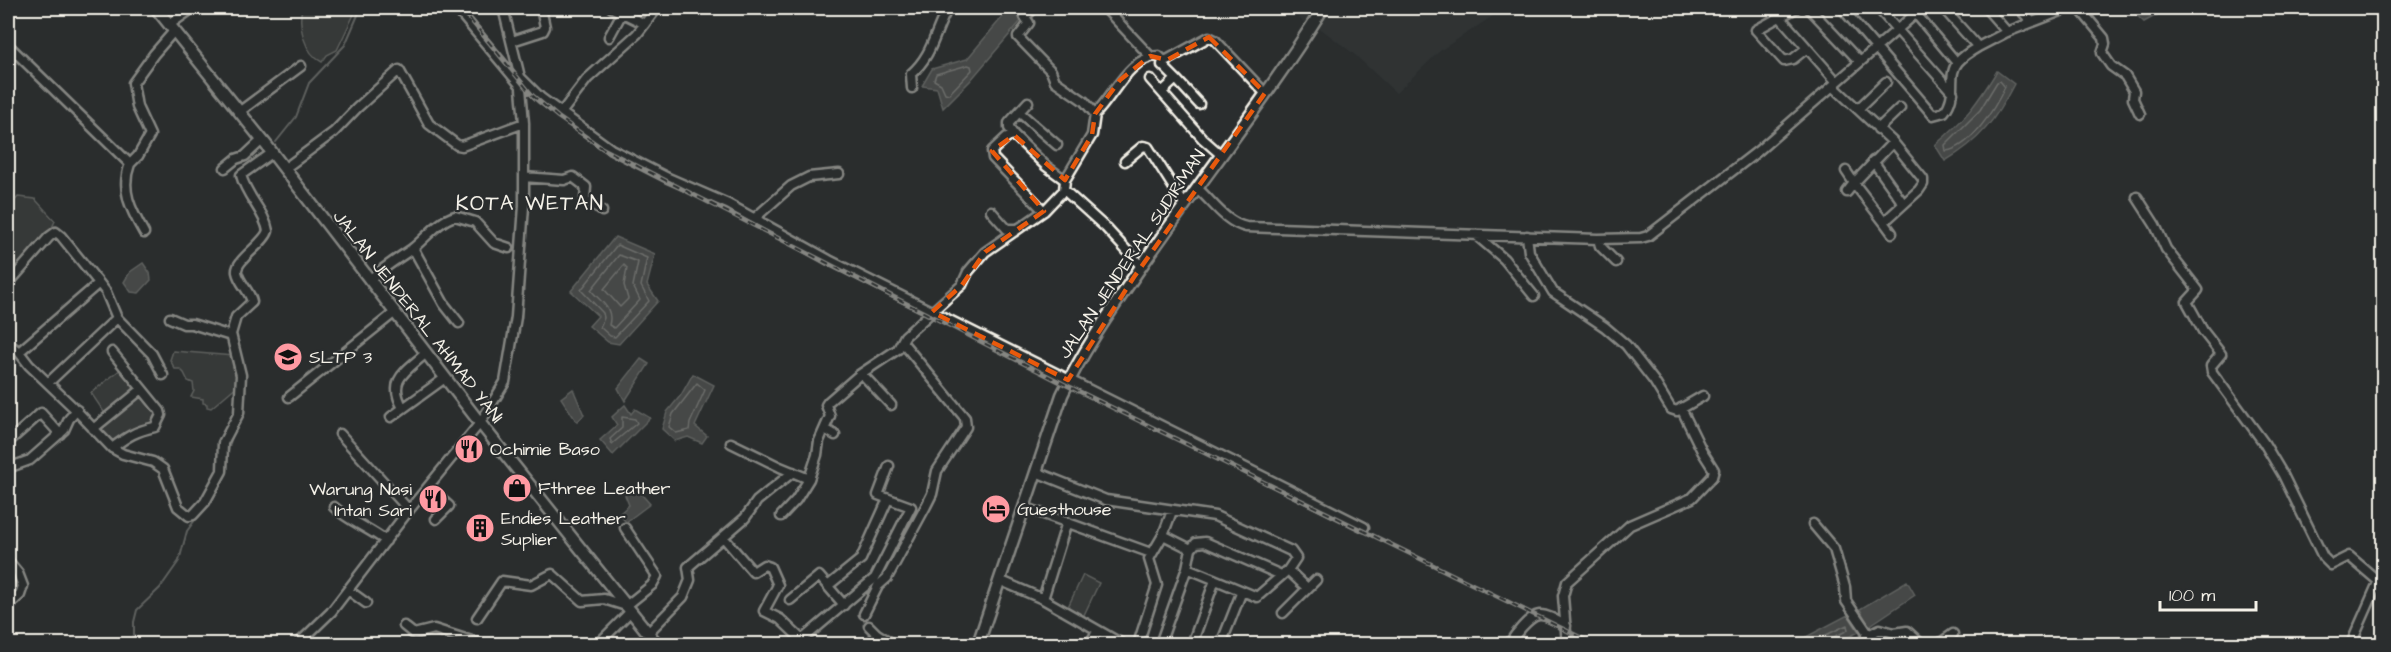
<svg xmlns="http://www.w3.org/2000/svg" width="2391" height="652" viewBox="0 0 2391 652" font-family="'Architects Daughter',sans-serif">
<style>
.built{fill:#373a3a}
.green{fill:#444645;stroke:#9c9c96;stroke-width:1.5}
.water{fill:#676866;stroke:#9f9f9a;stroke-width:1.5}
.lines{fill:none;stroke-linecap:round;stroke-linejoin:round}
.shore{stroke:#bcbab4;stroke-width:1.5}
.stream{stroke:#9f9f9a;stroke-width:2}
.minor-casing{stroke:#f4f1e8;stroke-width:13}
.major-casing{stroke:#f4f1e8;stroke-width:15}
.minor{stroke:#2a2d2e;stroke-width:8}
.major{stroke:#2a2d2e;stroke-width:10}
.rail-casing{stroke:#f4f1e8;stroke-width:4.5}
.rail{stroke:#2a2d2e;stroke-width:2;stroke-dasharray:7;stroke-linecap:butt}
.marked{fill:none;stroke:#e8590c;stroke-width:4.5;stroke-dasharray:12 8;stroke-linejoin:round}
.labels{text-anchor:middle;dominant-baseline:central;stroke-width:4.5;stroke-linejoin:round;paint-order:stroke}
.street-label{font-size:18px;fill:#f4f1e8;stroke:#2a2d2e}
.poi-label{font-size:18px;fill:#f4f1e8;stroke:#2a2d2e;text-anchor:start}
.quarter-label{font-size:21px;letter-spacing:1.5px;fill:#f4f1e8;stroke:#2a2d2e}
</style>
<rect width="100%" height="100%" fill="#2a2d2e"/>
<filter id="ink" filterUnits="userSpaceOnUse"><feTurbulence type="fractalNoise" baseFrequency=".0167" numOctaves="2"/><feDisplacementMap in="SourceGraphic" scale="12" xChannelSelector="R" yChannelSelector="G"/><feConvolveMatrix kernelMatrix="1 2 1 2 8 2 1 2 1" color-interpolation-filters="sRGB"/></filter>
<g filter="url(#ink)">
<!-- built -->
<path class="built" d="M1290,8H1505L1441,50L1396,93L1354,54L1321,29L1303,22Z"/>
<!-- green -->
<path class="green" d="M302,8H357L337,50L327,55L322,62C304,53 298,26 302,8Z
M18,197L35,199L55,221L50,232L8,280V209Z
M173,351L234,356L238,385L211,408L207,407V404L203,403V399L191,397L194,391L193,383L188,381L184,373L180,369H175L170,360Z
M121,369L157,412V419L152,425L142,426L138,429L130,431L113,444L96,427L106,415L91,393Z
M1083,575L1099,583L1083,617L1067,609Z"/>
<!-- water -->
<path class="water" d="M1010,8H1032L970,81L943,108L937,88L922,86L932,69L967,59Z
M2129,8H2163L2166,10L2144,22Z
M1997,71L2014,84C1996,119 1980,141 1945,161L1935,145C1964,121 1978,102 1997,71Z
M615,237L655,254L647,285L658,301L619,344L608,342L589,326L598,316L571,291Z
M143,263L150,273L151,280L139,293L131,292L124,282L130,272Z
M641,359L649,364L625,401L618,388Z
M693,374L714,385L695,426L707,436L702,443L688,437L675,441L662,429L667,412L681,395Z
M573,389L584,415L577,422L561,398Z
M625,405L631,414L635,409L650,418L613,455L600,440L617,425L612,417Z
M636,488L650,504L626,522L619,514L629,505L625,495Z
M1907,581L1915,595L1869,626L1860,609Z
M1848,615L1859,632L1833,644H1800L1804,638Z"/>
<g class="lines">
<!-- shore -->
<path class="shore" d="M968,65L971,66L972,70L949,94L945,93L941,84L934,80L936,74Z
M2000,81L2005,87C1995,108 1971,148 1946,151L1945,145L1980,110L1997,82Z
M617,245L647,258L641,286L649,301L615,337L610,336L600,327L604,318L603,313L581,290Z
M619,255L638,262L633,286L640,300L614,328L609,325C614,307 600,302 591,290Z
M624,265L627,268L624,285L628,299L620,307L604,289Z
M697,383L705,390L690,423L689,430L676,433L669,427L673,414Z
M622,417L635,419L637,423L612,444L610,439L622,428Z
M1807,644L1847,625L1848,630L1834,637L1832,644"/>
<!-- stream -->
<path class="stream" d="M276,142L296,117L309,83L345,45L361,8
M248,165L261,154
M246,176L250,188
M243,316L256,306V297L252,291
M212,497C230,473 223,465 231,440C239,416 249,406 244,378
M129,644L134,635V622L137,610L160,588L179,561L187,531L200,513"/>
<!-- minor casing -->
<g class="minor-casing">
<path id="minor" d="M456,8L521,86
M612,8L645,24
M1034,8L1025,17L1029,23L1018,37L1051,71L1055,81L1084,101L1095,114
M1105,8L1150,56
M1796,8L1756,30L1784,61L1793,59L1807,48
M1809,8L1860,62
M1842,8L1933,115L1944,112C1959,94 1946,76 1958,62C1963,56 1971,51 1978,47
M1878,8L1953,93
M1911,8L1957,63
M1943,8L1978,47L2007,32L2069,8
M1986,8L2007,32
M2019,8L2032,22
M2079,8L2104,38L2105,44L2102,53L2111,66L2125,76L2134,91L2133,99L2140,114
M1780,17L1837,82
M169,25L193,8
M609,37L622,13
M512,41L543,31L545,27L541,8
M8,45L130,164L138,156L150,135L137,107L133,83L154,54L174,31
M1163,60L1162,65L1176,79
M520,77L541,98L611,149L668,178L728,204L829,260L1364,527
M1150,79L1203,139L1220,154
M1833,86L1893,142L1923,179V184L1919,190L1884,222L1854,183L1893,142
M912,88L911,74C933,55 934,32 948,8
M1162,92L1176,79L1199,104
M1858,109L1886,82
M239,112L301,66
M1019,112L1057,145
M561,113L587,79L637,34L657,8
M1878,129L1900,108
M1014,135L1009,128V123L1028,102
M1125,161L1143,146L1148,147L1184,204
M1873,161L1903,203
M130,164C120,190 131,210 144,233
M225,168L236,159L245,156L262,140
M284,169L334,132L357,108L399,70L429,124L457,145L462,146L524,123
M1846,171L1854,183L1847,192
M524,177L564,180L573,177L586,187L585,199L602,211
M1197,188C1213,202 1225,222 1246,227L1598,239L1641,238L1648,236L1758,151L1922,8
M1064,190L1065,180L1092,135L1095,114C1114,96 1129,56 1159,56L1163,60H1167L1209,37L1215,40L1265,93
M2137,197L2155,225L2166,249L2198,290L2187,302L2203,331L2221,354L2211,366L2212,372L2264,443L2283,475L2323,557L2331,565L2349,556L2384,586
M991,211L1007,229H1016
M1044,211L993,158L992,151L1007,137L1014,135L1046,166L1065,180
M755,218L791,186L809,177L839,174
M1884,222L1892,233
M1476,235L1504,259L1534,296
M1527,236L1529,252L1553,292L1605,327L1626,345L1654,381L1671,409L1677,411L1703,396
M1598,239L1600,246L1616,262
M413,248L444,304L459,323
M369,280C383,268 397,259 412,249C426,238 438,221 455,216L475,222L494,243L509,248
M99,283L106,292L117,318L152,354L163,375
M8,284L49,237L56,232L61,236L99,283L19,352
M170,318L184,324H192L231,336
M8,343L19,352L29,365L72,406L112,448L123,454L153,462L163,469L178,507L189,516L193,515L205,502L222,471L223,443L239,413L241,375L231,334L236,317L252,302C250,291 239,283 237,272C235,260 264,244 268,231C265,212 246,196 241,175L272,153
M112,352L160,411L161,415L155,427C136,431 128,436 112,448
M862,374L891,405
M48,383L117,318
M289,397L394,313
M403,408C387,380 405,372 426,353
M391,417L445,378
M93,429L142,389
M825,429L835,435
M340,434L409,510
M8,442L41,413L60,434
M731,443L780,467L809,479
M8,468L30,460L64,430L69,419L77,410
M1036,472L1106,500L1215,516L1291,551L1296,558L1288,570L1257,597L1187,568
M428,487L449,506L436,519
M334,507C349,521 369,528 386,541
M1024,507L1151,553
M781,516L796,500L809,479L817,455L819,441L830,416L826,405L828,402L859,375L898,349L905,336L962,285L968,272L985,252L1044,211L1064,190L1106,228L1141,266
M1813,524L1834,549L1845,587L1846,601L1867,632L1865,640L1858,644
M1163,535L1191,549
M723,537L745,518L757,501L793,472
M8,561L18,573L23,586L20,595L8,606
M1288,570L1307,588
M999,580L1043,599L1122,644
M829,585L861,559L888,499
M348,590L366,603
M1043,599L1067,522
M790,600L819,576L844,605
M1283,613L1316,580
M864,614L878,586L887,578L926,506L932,494L937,471L966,427L965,418L903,343
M477,618L502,581L531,585L552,574L582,601L604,599L626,606L652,585L657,576L625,528
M404,626L414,634L434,629L481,644
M869,626L877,634L893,644
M648,633L683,597L690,580L688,567L723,537L753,572L764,565L770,567L778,585L764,611L780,619L801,639
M1866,636L1880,629L1894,633L1907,631L1921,644
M298,644L331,612L409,510L480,423L505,382L516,317L524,206V123L520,77L503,8
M598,644L630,612
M797,644L875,578L911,507L878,495L889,466
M1089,644L1098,631
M1138,644L1157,585L1149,559L1163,535L1172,511
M1160,644L1187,568L1191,549L1196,543L1205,542L1281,575
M1192,644L1215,580
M1221,644L1242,591
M1509,644C1514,636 1529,616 1539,615C1547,614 1559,622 1566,626
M1567,644L1563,596L1567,582L1630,525L1692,498L1712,477L1714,470L1702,451L1681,408
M1939,644L1953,634
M2351,644L2384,569"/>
</g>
<!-- major casing -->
<g class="major-casing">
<path id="major" d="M156,8L267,146L480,423L657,644
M978,644L1062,395C1083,350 1112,309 1140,268C1200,181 1267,98 1323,8"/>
</g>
<!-- minor -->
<use href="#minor" class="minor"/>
<!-- major -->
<use href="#major" class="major"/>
<!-- rail casing -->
<g class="rail-casing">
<path id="rail" d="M461,8L532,95L558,117L602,148L1060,382L1594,644"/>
</g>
<!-- rail -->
<use href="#rail" class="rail"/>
</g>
</g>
<!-- marked area -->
<path d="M0 0H2391V652H0ZM1209,37L1265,93L1134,277L1068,380L932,312L962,285L985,252L1044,211L992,151L1014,135L1065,180L1092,135L1095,114L1120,80L1150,56L1167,60Z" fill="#2a2d2e" fill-opacity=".55" fill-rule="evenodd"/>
<path class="marked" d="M1209,37L1265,93L1134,277L1068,380L932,312L962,285L985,252L1044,211L992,151L1014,135L1065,180L1092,135L1095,114L1120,80L1150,56L1167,60Z"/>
<!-- icons -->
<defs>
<g id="school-disc" transform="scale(1.5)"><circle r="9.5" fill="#ff9aa2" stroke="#2a2d2e"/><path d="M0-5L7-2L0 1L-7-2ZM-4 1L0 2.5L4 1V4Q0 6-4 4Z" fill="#111"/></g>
<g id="restaurant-disc" transform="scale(1.5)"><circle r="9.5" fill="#ff9aa2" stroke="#2a2d2e"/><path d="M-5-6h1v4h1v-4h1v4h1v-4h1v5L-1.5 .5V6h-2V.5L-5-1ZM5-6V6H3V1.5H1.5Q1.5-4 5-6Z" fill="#111"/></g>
<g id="shop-disc" transform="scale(1.5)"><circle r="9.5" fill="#ff9aa2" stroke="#2a2d2e"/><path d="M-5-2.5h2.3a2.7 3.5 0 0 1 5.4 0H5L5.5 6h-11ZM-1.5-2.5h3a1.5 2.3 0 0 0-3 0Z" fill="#111"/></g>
<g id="hotel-disc" transform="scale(1.5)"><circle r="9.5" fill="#ff9aa2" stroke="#2a2d2e"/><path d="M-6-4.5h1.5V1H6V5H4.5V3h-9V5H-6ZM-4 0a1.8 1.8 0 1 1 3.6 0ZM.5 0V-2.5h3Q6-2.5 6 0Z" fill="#111"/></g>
<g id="building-disc" transform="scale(1.5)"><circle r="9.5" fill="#ff9aa2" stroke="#2a2d2e"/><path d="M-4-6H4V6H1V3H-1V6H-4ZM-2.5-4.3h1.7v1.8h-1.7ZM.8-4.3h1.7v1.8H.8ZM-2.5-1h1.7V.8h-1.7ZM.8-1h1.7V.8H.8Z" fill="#111"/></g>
</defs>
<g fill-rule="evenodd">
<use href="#school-disc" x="288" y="357"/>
<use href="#restaurant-disc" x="469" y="449"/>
<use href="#shop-disc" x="517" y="488"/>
<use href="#restaurant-disc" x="433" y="499"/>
<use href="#hotel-disc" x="996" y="509"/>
<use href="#building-disc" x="480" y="528"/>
</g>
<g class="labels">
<!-- street labels -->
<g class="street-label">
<text transform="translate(1132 254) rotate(-56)">JALAN JENDERAL SUDIRMAN</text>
<text transform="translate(418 317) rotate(52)">JALAN JENDERAL AHMAD YANI</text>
</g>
<!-- poi labels -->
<g class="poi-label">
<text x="309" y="357">SLTP 3</text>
<text x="490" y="449">Ochimie Baso</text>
<text x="538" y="488">Fthree Leather</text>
<text x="412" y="489" text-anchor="end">Warung Nasi<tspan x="412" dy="21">Intan Sari</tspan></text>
<text x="1017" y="509">Guesthouse</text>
<text x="501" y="518">Endies Leather<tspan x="501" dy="21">Suplier</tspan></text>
</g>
<!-- quarter labels -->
<g class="quarter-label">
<text x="530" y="203">KOTA WETAN</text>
</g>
</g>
<!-- margin -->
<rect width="2391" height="652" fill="none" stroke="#2a2d2e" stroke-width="30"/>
<rect x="15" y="15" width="2361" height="622" fill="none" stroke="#f4f1e8" stroke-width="2" filter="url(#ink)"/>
<!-- scale -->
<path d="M2160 601v9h96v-9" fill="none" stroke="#f4f1e8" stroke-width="3"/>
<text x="2169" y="601" font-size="18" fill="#f4f1e8" stroke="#2a2d2e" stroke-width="4.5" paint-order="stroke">100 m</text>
</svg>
